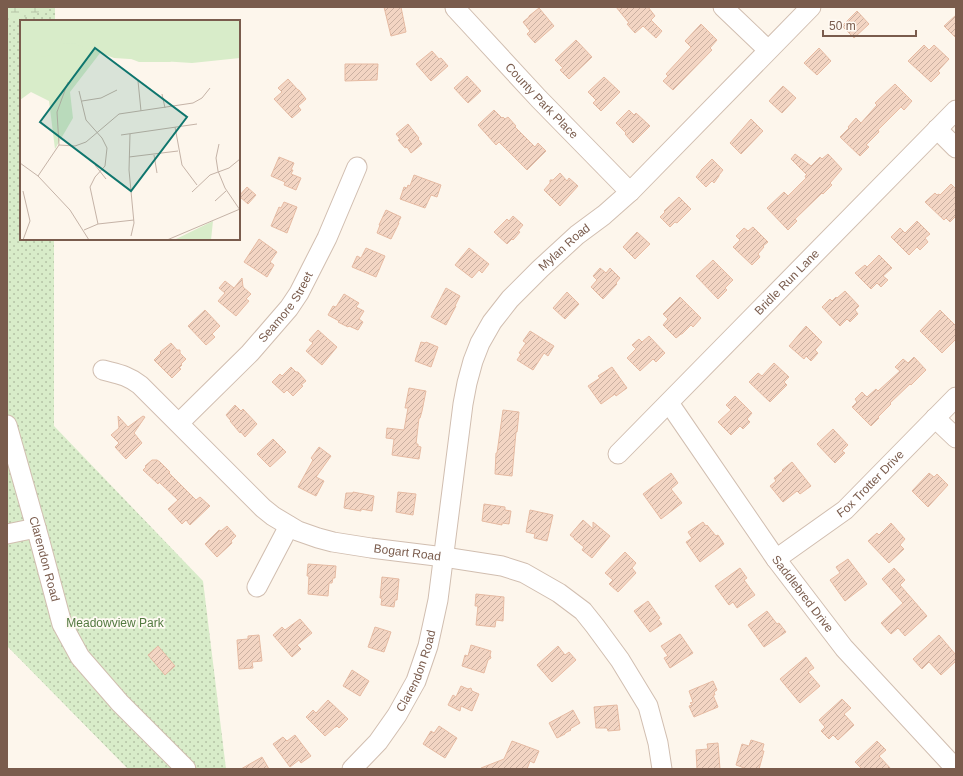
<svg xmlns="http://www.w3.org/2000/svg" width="963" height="776" viewBox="0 0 963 776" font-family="Arial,sans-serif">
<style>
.grass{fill:url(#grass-dots)}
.wetland{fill:url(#wetland-marsh)}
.building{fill:url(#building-hatch);stroke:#e6bba3}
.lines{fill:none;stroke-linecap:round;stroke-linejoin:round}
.minor-casing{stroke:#d1beb0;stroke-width:21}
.minor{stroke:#fff;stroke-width:19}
.labels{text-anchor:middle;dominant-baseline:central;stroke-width:3.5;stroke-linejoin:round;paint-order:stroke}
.street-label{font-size:12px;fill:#7a5c4d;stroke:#fffaf3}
.park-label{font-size:12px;fill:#537a41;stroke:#fffaf3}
.inset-road{fill:none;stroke:#c5b3a7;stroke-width:1}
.view{fill:#0f766e;fill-opacity:0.15;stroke:#0f766e;stroke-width:2}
.inset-edge{fill:none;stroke:#7a5c4d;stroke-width:2}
</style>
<defs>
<pattern id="grass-dots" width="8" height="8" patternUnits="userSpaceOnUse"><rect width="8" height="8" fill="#d8ecc9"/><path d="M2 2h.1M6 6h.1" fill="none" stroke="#b4c2a5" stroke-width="1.8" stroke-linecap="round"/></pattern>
<pattern id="wetland-marsh" width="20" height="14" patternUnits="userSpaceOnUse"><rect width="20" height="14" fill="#d8ecc9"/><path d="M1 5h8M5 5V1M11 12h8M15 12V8" fill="none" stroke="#b4c2a5"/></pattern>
<pattern id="building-hatch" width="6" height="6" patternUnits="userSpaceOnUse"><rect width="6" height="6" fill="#f3d5c3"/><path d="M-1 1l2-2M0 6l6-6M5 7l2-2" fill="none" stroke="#cab0a1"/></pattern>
</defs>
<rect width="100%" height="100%" fill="#fdf6ec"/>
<!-- grass -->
<path class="grass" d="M7,7H55V21H21V239H54V426L203,581L226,769H128L7,646Z"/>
<!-- wetland -->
<path class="wetland" d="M7,7H55L7,23Z"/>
<!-- building -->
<path class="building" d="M384,7H401L406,32L391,36Z
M616,7H648L655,16L651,20L662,31L656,38L643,26L635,33L627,24L629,23Z
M539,8L554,26L535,43L527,34L530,31L523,22L529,17V16Z
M857,11L869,24L854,38L842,26Z
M956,15V38L944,26Z
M701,24L717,40L710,48L712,50L673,90L663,81L668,76L666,74L691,47L685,41Z
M576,40L592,57L569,79L560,70L563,68L555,60Z
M924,45L929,50L934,45L949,59L938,71L940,73L931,82L908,61Z
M819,48L831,61L817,75L804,63Z
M432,51L439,59L441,58L448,66L431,81L416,64Z
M345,64H378L377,80L345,81Z
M467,76L481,91L468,103L454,88Z
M604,77L620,92L601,111L593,103L596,100L588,92Z
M288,79L298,90H299L306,99L298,106L301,110L292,118L274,99L282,92L278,88Z
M895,84L912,101L904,110L901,107L878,130L879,132L866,145L869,147L860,156L840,137L849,128L848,127L856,118L861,123L877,105L875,103Z
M783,86L796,98L782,113L769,101Z
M494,110L502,118L503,117L505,119L508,117L516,126L515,127L535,147L538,143L546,151L527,170L499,142L496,145L478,125Z
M629,110L634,115L636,113L650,126L633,143L625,134L626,133L616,123Z
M751,119L763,131L741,154L730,143Z
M408,124L419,138L418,139L422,144L411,153L407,147L405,148L398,140L400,139L396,134Z
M795,154L811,166L820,157L822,159L828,154L842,169L830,183L832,185L823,194L822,193L795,219L797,221L788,230L767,208L784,192L788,196L806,178L805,176L807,175L791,159Z
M279,157L294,163L291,170H293L291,174L301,178L296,190L284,185L285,182L271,176Z
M712,159L723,170L719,175V176L714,183L712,181L706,187L696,177L701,171V170Z
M560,173L567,181L569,178L578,186L560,206L544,190L550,183V180H553Z
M414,175L441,185L437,197L431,195L425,208L400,199L404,187L407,188L408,185L410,186Z
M951,184L956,189V216L950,222L946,218L944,220L925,202L935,193L937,195L939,194L940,195Z
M247,187L256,195L248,204L239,196Z
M679,197L691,209L677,223L675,222L670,227L660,217L665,212L664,211Z
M284,202L297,207L287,233L271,226L279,207L281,208Z
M386,210L401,217L398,223H399L391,239L377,233L380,225H379Z
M513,216L523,225L518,231L520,232L513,240L512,239L507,244L494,232L507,219L509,221Z
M917,221L930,234L925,238L928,242L920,250L917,247L909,255L891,237L900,228L905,233Z
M753,227L768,242L763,246L764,247L758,254L760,257L752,265L733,247L740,240L736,236L744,228L748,231Z
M637,232L650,244L635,259L623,247Z
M259,239L277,252L270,262L274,265L267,277L244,262Z
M366,248L385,256L376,277L352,267L357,256L361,258Z
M469,248L489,264L482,273L479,270L472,278L455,265Z
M879,255L892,268L883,276L888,280L881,287L877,283L871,289L855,273L865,265L867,267Z
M713,260L733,280L725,288L727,290L718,299L696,276Z
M600,268L606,273L610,268L620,278L616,283L617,284L603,299L591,287L597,280L593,276Z
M242,278L243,287L251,294L246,299L249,301L236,316L218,301L225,293L219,288L225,281L234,288Z
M446,288L460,296L455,306H456L446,325L431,317Z
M845,291L859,306L855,310L858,314L850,322L847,319L840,326L822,307L830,299L832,301L836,297L837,298Z
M567,292L579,304L565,319L553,308Z
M344,294L359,303L356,307L364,311L359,319L363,322L358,330L349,326L348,327L338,322L339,321L328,315L333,306L336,307Z
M680,297L701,318L693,327L691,325L682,334H681L676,338L663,325L668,319L663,314Z
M205,310L220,326L212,334L215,337L206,345L188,326Z
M940,310L956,326V339L942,353L920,331Z
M806,326L822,342L815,350L818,353L811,361L806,356L804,359L789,346Z
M318,330L337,347L322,365L306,351L313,343L309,340Z
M530,331L554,346L548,356L544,353L533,370L517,360L521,354L519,353L526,343L523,341Z
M649,336L665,353L656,362L653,359L640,371L627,358L636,349L632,345L639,339L642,342Z
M421,342L425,343L426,342L438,347L431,367L415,361Z
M171,343L177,350H180V353L186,359L181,364L182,365L179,368L181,369L172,378L154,360L161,353L160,352Z
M914,357L926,370L911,385L910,384L890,403L891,404L878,417L879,418L871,426L852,407L857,402L855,399L862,392L867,397L876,389L878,391L900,371L895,367L903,359L908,363Z
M774,363L789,377L784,382L787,385L770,402L749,382L758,373L762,376Z
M291,367L296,372H298L306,381L301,385L303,386L293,396L287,390L284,393L272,382L280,374L282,376Z
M612,367L627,388L616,396L615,394L601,404L588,386L600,378L598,376Z
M409,388L426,391L422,411L420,418H419L416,444H418V446L421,447L419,459L392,455L394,439L386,438L387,428L404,430L408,408H405Z
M735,396L752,413L747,419L750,422L743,429L740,426L731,435L718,422L731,410L726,405Z
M235,405L241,411L243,409L257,424L245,437L241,432L240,433L230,421H231L226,415Z
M503,410L519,412L517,432H516L512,476L495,474L496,453H497Z
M118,416L128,427L143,416L145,417L134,433L142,443L126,459L115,447L119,443L111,435L119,428Z
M833,429L848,445L842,451L845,453L835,463L817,444Z
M273,439L286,452L270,467L257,454Z
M319,447L331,456L316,477L324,481L316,496L298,487L313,460L311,458Z
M152,460H157L160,462L170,472L169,473L196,500L200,497L210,506L190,525L186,520L182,524L168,509L178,500L159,482L158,484L143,470L146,467L145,466Z
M792,462L811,486L800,494L797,491L783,502L770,486L776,481L774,478L783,471L782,470Z
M671,473L678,483L671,489L682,503L661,519L643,494Z
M929,473L934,477L937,474L948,485L928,507L912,491Z
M353,492L374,496L372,511L361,509V511L344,508L346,493H353Z
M398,492L416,494L413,515L396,512Z
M484,504L505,507V510L511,511L509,524L502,523V525L482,521Z
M530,510L553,515L547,541L534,538L535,534L526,532Z
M583,520L593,529V522L610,536L592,558L582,550L584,547L574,539H575L570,535Z
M703,522L706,526L707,525L716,536L718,535L724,544L700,562L686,542L692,538L688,532Z
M891,523L905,539L900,545L904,549L889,563L868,541L877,533L879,535Z
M227,526L236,536L231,541L232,543L217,557L205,544L219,530L221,531Z
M625,552L636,563L632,568L636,573L618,592L609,584L613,580L605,573Z
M848,559L867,584L845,601L830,580L840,573L836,567Z
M308,564L336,566L335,578H333L332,583H329L328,596L308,594L309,576H307Z
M740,568L747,578L744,580L755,595L737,608L733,602L729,605L715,586Z
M894,568L905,580L900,585L927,616L905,636L898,628L891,634L881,623L903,603L882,579Z
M382,577L399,579L397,600H395L394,607L381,605L382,598H380Z
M476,594L504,597L503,621L496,620L495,627L476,625L478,606H475Z
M648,601L660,618L658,619L662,624L650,632L634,611Z
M767,611L777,624L779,623L786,632L764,647L748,625Z
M300,619L312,633L297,645L301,649L292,657L273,635L282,627L285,630Z
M375,627L391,632L384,652L368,647Z
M680,634L693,653L670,668L664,658L668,656L661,646Z
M259,635L262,661L252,662L253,668L239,669L237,640L248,639V636Z
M939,635L956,655V661L941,675L929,662L922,669L913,659Z
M471,645L491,651L490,655L491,658L488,660L484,673L462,666L465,655L468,656Z
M158,646L175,666L165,675L148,655Z
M558,646L565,655L569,652L576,660L552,682L537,665Z
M806,657L814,668L808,672L820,686L800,703L780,679Z
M352,670L369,681L360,696L343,686Z
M713,681L717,690L714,692L715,695H713L718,707L694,717L689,706L692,705L690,703L693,702L689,691Z
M461,686L468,689L471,688L472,691L479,694L472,711L461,706L460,711L448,705L453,695L456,697Z
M842,699L851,708L844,714L854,725L838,740L833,735L829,739L821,731L825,727L819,720Z
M328,700L348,719L339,728L337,726L336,727H335L325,736L306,717L313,710L316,713Z
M617,705L620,730L608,731L607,728H596L594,707Z
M573,710L580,723L570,729L571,730L565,733V734L557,738L549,723Z
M439,726L457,738L445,758L423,744L431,731L434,733Z
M295,735L311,756L301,763L299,760L290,767L273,744L283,737L287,741Z
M751,740L764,744L762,751H764L759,769H747L736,765L742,744L749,746Z
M512,741L539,751L534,763L530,761L527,769H481V768L504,759Z
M877,741L886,750L879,756L891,769H862L855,762Z
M718,743L720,769H697L696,750L708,749L707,744Z
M262,757L269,769H241Z"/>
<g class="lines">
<!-- minor casing -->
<g class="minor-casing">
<g id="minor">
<path d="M723,7L768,50"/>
<path id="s1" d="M455,8L539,99L630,192"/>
<path d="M937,129L956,148"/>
<path id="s2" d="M103,370C118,374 127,375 140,385L263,508L273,516L298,531L318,538L333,542L371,548L444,557L502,566L524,573L559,593L583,611L595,626L620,660L648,706L658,743L662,769"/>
<path id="s3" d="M669,403L776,559L844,648L956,769"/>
<path d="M935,418L956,438"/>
<path id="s4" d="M179,423L250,353L289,308L299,293L327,238L357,167"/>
<path id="s5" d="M7,425L39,538L62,624L80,657L120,703L186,769"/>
<path id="s6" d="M618,454L956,110"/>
<path d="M7,534L36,528"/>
<path id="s7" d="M776,559L845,510L956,397"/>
<path d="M257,587L289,526"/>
<path id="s8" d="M352,769L378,742L397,715L416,681L428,646L438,600L463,404L467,383L473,361L480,343L492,322L510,299L540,269L577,235L604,215L630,192L811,7"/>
</g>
</g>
<!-- minor -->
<use href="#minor" class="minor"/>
</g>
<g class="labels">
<!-- street labels -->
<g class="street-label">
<text stroke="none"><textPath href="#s1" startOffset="127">County Park Place</textPath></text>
<text stroke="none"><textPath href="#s8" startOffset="583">Mylan Road</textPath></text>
<text stroke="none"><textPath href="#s6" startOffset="241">Bridle Run Lane</textPath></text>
<text stroke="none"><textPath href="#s4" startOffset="158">Seamore Street</textPath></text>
<text stroke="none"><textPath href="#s7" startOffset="121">Fox Trotter Drive</textPath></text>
<text stroke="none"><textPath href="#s2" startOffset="368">Bogart Road</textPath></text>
<text stroke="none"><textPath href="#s5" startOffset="139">Clarendon Road</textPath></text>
<text stroke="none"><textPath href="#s3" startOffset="233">Saddlebred Drive</textPath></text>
<text stroke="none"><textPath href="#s8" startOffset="119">Clarendon Road</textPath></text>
</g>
<!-- park labels -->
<g class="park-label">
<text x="115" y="623">Meadowview Park</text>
</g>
</g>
<!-- overview -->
<g transform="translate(20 20)">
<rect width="220" height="220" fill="#fdf6ec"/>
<path d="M0,0H220L150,42H119L84,28L50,72L53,98L35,129L29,81L11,72L0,80ZM193,201L191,220H154Z" fill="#d8ecc9"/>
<path d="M0,0H220V38L172,43L94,38L53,23L43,24L32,35L21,37L0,28Z" fill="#d8ecc9"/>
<path class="inset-road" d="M118,61L121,91M59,71L66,100L82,118L87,128L85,146L75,157L70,167L78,204M142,74L145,88M62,81L81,78L97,70M155,107L162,145L177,165M110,114L109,150L114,203L111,216M101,115L177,104M199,124L196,138L198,151L205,168L220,190M39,125L55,126L66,122L99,94L173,83L182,78L190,68M134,135L137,153M109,137L158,131M0,143L18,156L50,190L69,220M75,145L86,159M18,156L39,125L37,92L48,62M3,171L10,201L3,220M172,172L190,155L209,148L220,139M195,181L206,171M64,210L78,204L114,200M147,220L220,189"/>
<path class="view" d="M75,28L167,97L111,171L20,102Z"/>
<rect width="220" height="220" class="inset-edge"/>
</g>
<!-- border -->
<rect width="963" height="776" fill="none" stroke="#7a5c4d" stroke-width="16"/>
<!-- scale -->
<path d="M823 30v6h93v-6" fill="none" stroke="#7a5c4d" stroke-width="2"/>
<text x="829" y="30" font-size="12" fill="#7a5c4d" stroke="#fffaf3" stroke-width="3" paint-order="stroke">50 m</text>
</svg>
